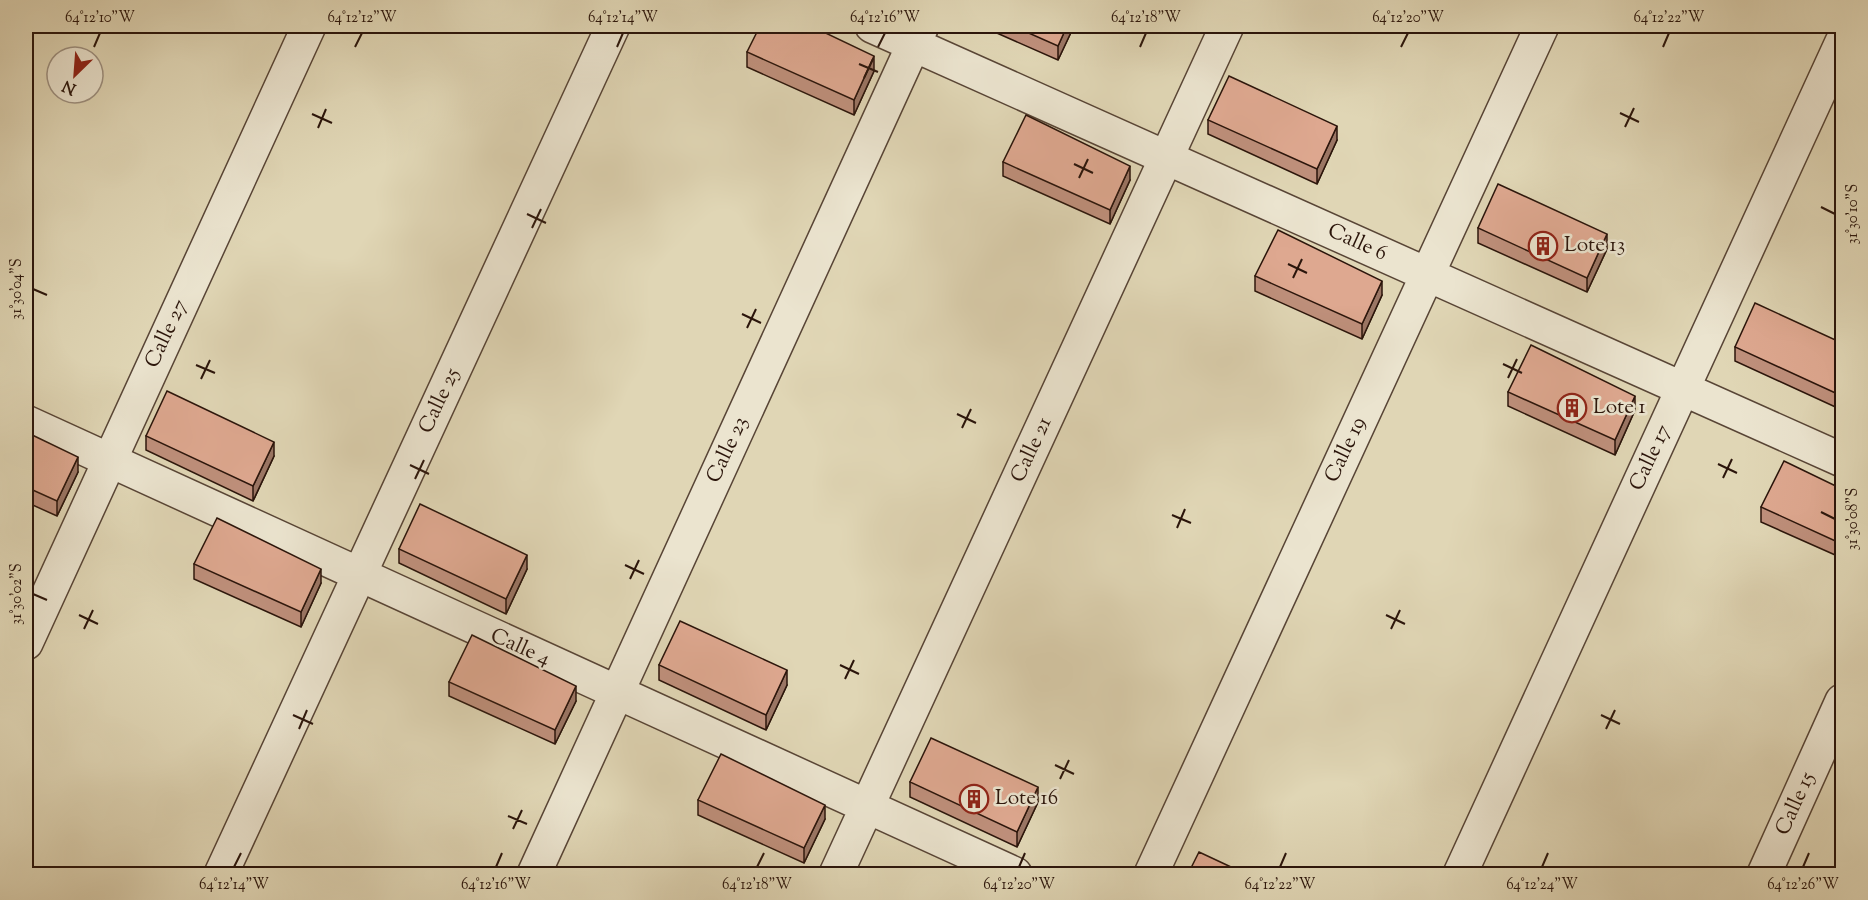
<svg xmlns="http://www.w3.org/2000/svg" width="1868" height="900" viewBox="0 0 1868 900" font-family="'Sorts Mill Goudy',serif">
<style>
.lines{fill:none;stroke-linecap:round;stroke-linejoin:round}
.street-casing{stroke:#584536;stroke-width:36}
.street{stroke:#ebe4cf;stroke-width:33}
.wall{fill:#bf907c;stroke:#2b150b;stroke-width:1.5}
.shaded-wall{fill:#9b7665;stroke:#2b150b;stroke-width:1.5}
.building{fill:#dea890;stroke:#2b150b;stroke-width:1.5}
.ticks{fill:none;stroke:#2b150b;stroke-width:2}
.labels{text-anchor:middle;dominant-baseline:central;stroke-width:5;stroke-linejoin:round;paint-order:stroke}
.street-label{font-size:21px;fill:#2b150b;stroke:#ebe4cf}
.poi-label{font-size:21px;fill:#2b150b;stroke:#ebe4cf;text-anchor:start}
.neatline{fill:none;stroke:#2b150b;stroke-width:2}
.ticks-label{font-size:15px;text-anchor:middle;fill:#2b150b}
</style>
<rect width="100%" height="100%" fill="#e0d6b5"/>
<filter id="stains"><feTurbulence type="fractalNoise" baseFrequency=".00333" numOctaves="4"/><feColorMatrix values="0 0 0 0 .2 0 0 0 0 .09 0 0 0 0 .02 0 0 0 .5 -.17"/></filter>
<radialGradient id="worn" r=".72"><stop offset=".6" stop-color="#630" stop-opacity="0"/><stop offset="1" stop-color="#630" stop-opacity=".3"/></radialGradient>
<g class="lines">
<!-- street casing -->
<g class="street-casing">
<path id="street" d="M872,26L1842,460
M26,422L1015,874
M26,643L309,26
M221,874L613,26
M534,874L922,26
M836,874L1227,26
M1151,874L1542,26
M1460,874L1842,42
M1764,874L1842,701"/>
</g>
<!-- street -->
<use href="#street" class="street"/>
</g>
<!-- wall -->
<path class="wall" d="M981,26H1074L1058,60Z
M747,52L874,71L854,115L747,67Z
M1208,120L1337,140L1317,184L1208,134Z
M1003,162L1130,180L1110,224L1003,176Z
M1478,228L1607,249L1587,292L1478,243Z
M1255,276L1382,295L1362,339L1255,291Z
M1842,343V410L1735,361V347Z
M1508,392L1635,410L1615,455L1508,406Z
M26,432L78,472L57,516L26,502Z
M146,436L274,456L253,501L146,450Z
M1842,489V558L1761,522V507Z
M399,549L527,569L506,614L399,563Z
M194,564L321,583L301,627L194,579Z
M659,665L787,685L766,730L659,680Z
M449,682L576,701L555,744L449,696Z
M910,782L1038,802L1017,847L910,797Z
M698,800L825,819L804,863L698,815Z"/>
<!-- shaded-wall -->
<path class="shaded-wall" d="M1067,26H1074L1058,60V46Z
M874,56V71L854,115V100Z
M1337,126V140L1317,184V169Z
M1130,166V180L1110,224V210Z
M1607,234V249L1587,292V278Z
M1382,281V295L1362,339V324Z
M31,328V343L26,355V341Z
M1635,396V410L1615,455V440Z
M274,442V456L253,501V486Z
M78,457V472L57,516V501Z
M527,555V569L506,614V599Z
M321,569V583L301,627V612Z
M787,670V685L766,730V715Z
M576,686V701L555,744V730Z
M1038,787V802L1017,847V832Z
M825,805V819L804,863V848Z"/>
<!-- building -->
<path class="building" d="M760,26H811L874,56L854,100L747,52Z
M1013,26H1067L1058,46Z
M1229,76L1337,126L1317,169L1208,120Z
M1026,115L1130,166L1110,210L1003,162Z
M1498,184L1607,234L1587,278L1478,228Z
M1278,230L1382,281L1362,324L1255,276Z
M1755,303L1842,343V396L1735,347Z
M26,326L31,328L26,341Z
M1531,345L1635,396L1615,440L1508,392Z
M167,391L274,442L253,486L146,436Z
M26,432L78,457L57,501L26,487Z
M1784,461L1842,489V544L1761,507Z
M420,504L527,555L506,599L399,549Z
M217,518L321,569L301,612L194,564Z
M680,621L787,670L766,715L659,665Z
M472,635L576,686L555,730L449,682Z
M931,738L1038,787L1017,832L910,782Z
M721,754L825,805L804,848L698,800Z
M1199,852L1246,874H1188Z
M981,869L992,874H978Z"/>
<!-- ticks -->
<path class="ticks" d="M94,47L100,33M355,47L362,33M617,47L623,33M878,47L885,33M1140,47L1146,33M1401,47L1408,33M1663,47L1669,33M859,64L878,72M864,78L873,59M1620,113L1639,122M312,114L332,123M1625,127L1634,108M318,128L326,109M1074,164L1093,173M1079,178L1088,159M1821,207L1835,214M527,214L546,223M532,228L541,209M1288,264L1307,273M1293,278L1302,259M33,289L47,295M742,314L761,323M747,328L756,309M1503,364L1522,373M196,365L215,373M1508,378L1517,359M201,379L210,360M957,414L976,423M962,428L971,409M1718,464L1737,473M410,465L429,474M1723,478L1732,459M415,479L424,460M1821,512L1835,519M1172,515L1191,523M1177,528L1185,509M625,565L644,574M630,579L639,560M33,594L47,600M79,615L98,624M1386,615L1405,624M84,629L93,610M1391,629L1400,610M840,665L859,674M845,679L854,660M293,715L313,724M1601,715L1620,724M299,729L307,710M1606,729L1615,710M1055,765L1074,774M1060,779L1069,760M508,816L527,824M513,829L522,810M234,867L241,853M496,867L502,853M757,867L764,853M1019,867L1025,853M1280,867L1286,853M1542,867L1548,853M1803,867L1809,853"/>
<!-- icons -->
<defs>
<g id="building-ring" transform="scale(1.5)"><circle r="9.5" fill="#ebe4cf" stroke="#8f2418" stroke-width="1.5"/><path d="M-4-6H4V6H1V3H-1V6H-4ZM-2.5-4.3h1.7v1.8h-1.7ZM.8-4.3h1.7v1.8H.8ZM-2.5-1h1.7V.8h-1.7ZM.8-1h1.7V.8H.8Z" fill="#8f2418"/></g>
</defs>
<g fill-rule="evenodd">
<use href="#building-ring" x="1543" y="246"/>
<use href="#building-ring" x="1572" y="408"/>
<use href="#building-ring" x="974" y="799"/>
</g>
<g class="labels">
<!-- street labels -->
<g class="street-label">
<text transform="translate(1357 243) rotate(24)">Calle 6</text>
<text transform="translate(167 334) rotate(-65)">Calle 27</text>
<text transform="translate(440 401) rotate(-65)">Calle 25</text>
<text transform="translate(728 450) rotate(-65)">Calle 23</text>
<text transform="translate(1032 450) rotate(-65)">Calle 21</text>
<text transform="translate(1346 450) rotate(-65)">Calle 19</text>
<text transform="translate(1651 458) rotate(-65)">Calle 17</text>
<text transform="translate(520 648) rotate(24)">Calle 4</text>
<text transform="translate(1796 804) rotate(-66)">Calle 15</text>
</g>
<!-- poi labels -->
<g class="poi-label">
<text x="1564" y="246">Lote 13</text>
<text x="1593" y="408">Lote 1</text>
<text x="995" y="799">Lote 16</text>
</g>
</g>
<!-- margin -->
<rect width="1868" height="900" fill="none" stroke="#e0d6b5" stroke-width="66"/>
<!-- north arrow -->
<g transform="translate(75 75) rotate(205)"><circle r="28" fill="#ebe4cf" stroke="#9e9181" stroke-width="1.5"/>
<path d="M0-4.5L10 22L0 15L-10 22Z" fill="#8f2418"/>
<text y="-9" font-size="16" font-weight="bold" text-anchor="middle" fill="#2b150b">N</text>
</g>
<rect x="33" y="33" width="1802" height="834" class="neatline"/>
<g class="ticks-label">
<text x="100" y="22">64°12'10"W</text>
<text x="362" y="22">64°12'12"W</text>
<text x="623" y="22">64°12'14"W</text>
<text x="885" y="22">64°12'16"W</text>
<text x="1146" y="22">64°12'18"W</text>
<text x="1408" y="22">64°12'20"W</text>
<text x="1669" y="22">64°12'22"W</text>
<text transform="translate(1852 214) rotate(-90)" y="5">31°30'10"S</text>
<text transform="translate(16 289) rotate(-90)" y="5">31°30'04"S</text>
<text transform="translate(1852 519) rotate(-90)" y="5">31°30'08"S</text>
<text transform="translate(16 594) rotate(-90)" y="5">31°30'02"S</text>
<text x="234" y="889">64°12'14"W</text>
<text x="496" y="889">64°12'16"W</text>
<text x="757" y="889">64°12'18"W</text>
<text x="1019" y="889">64°12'20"W</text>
<text x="1280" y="889">64°12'22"W</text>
<text x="1542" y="889">64°12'24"W</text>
<text x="1803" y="889">64°12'26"W</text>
</g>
<rect width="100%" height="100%" filter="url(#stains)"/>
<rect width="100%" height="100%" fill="url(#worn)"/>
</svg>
